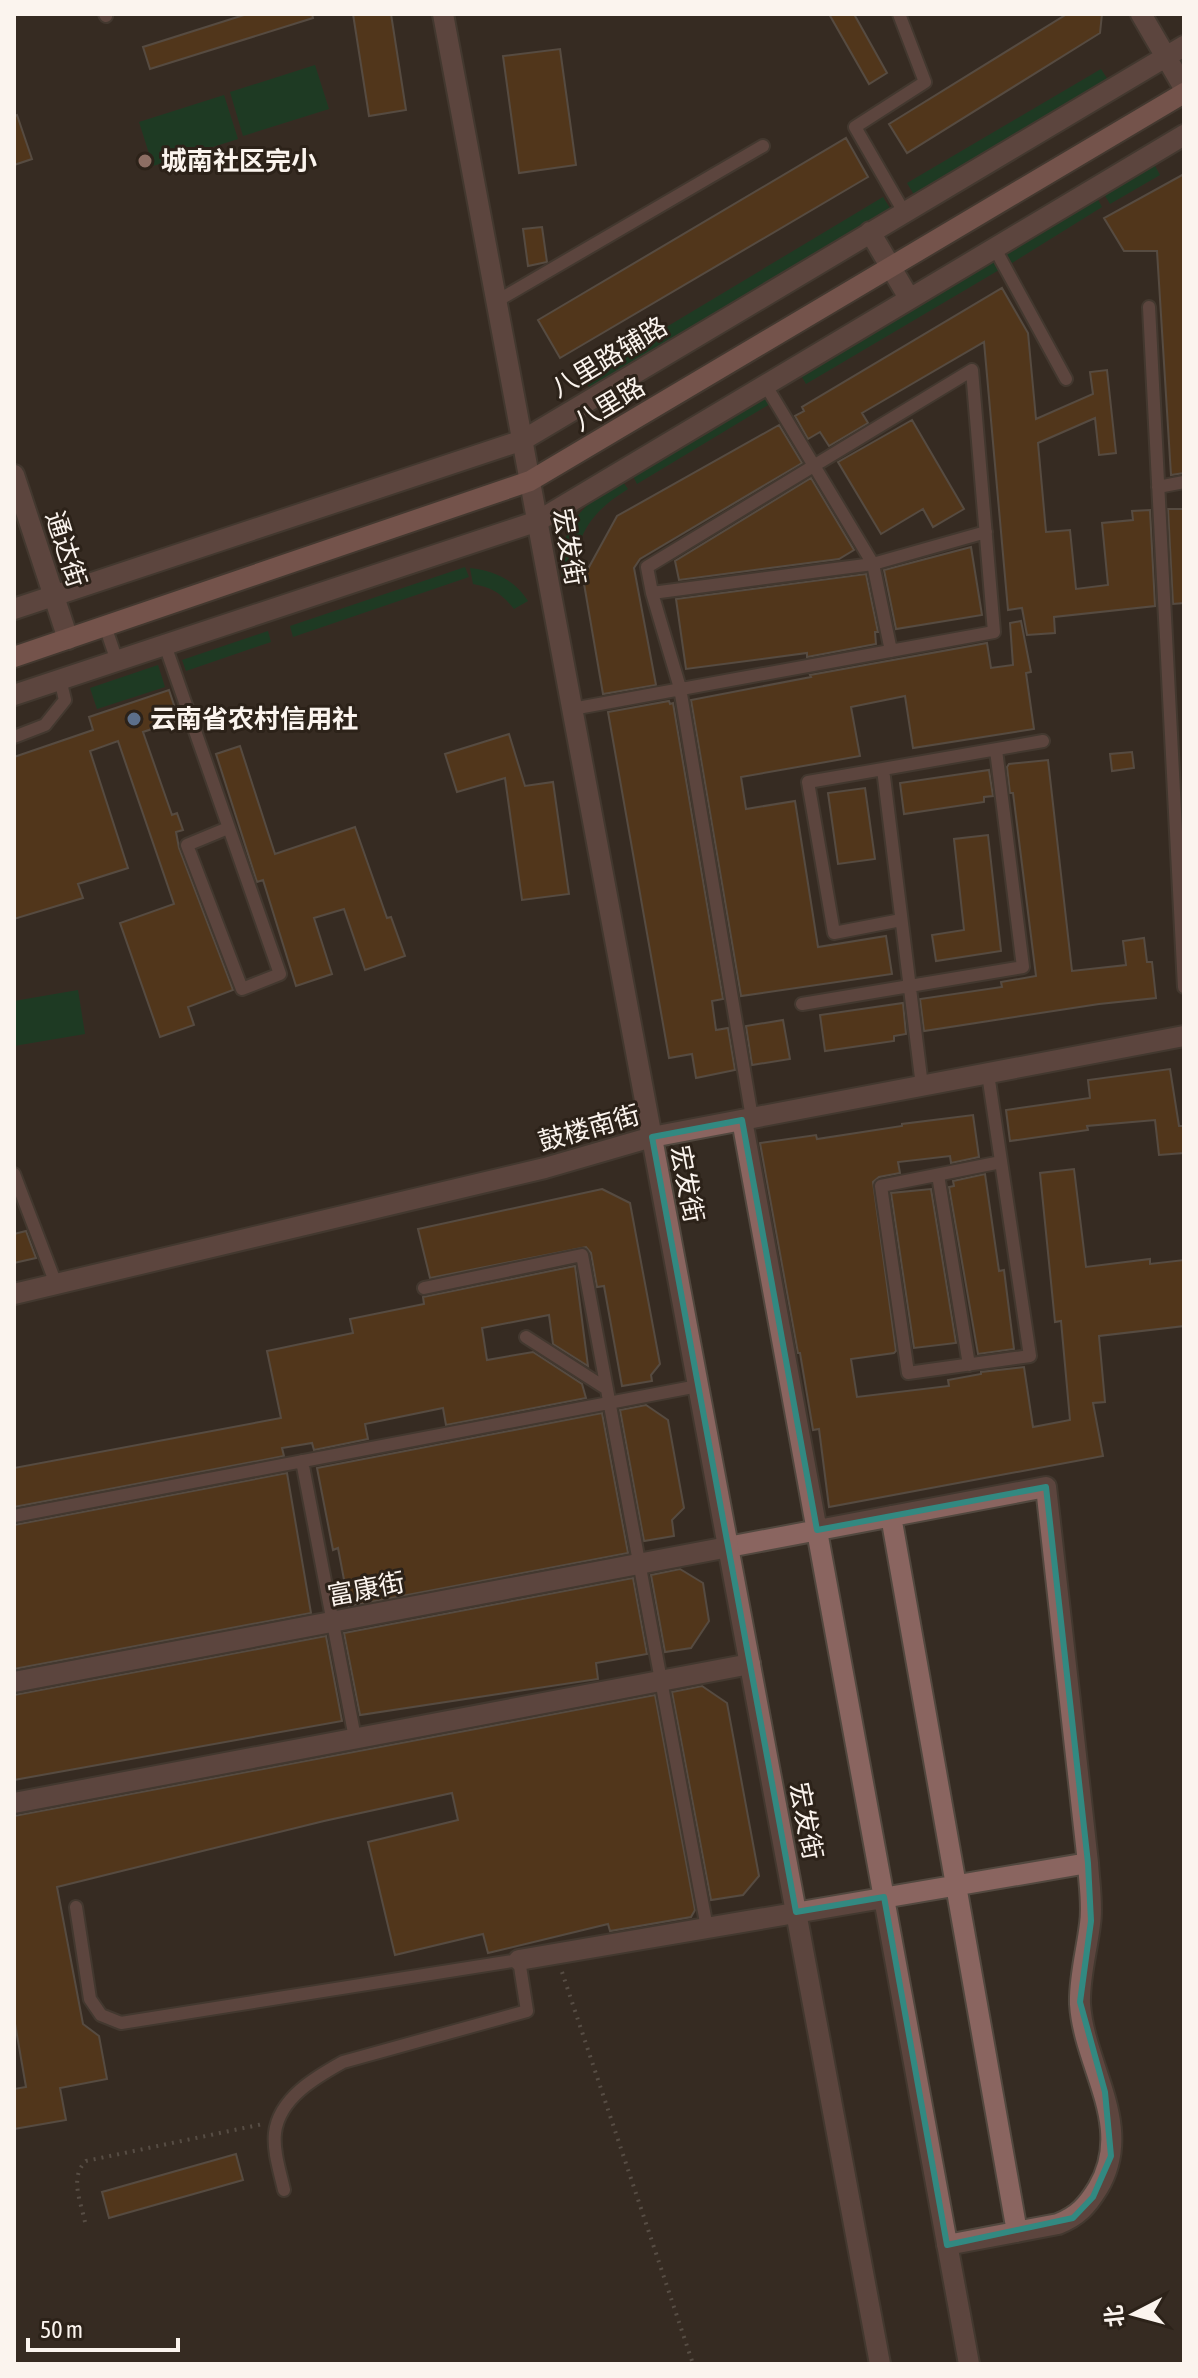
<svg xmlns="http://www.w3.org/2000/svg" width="1198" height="2378" viewBox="0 0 1198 2378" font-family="'Asap Condensed','Noto Sans SC',sans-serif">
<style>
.green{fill:#004d25}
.building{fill:#724413;stroke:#7d7166;stroke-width:2}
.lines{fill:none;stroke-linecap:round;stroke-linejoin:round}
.service-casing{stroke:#52483f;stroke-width:16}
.minor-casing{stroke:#52483f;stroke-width:24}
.tertiary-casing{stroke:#52483f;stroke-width:24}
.secondary-casing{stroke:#52483f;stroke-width:24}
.path{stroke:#7e756d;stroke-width:4;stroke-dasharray:2 6;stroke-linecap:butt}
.service{stroke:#8a6560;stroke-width:12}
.minor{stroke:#8a6560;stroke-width:20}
.tertiary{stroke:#8a6560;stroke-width:20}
.secondary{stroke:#be837c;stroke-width:20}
.marked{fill:none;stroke:#328981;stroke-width:6;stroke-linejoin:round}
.education-dot{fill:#8d6e63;stroke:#2c2219;stroke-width:3}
.service-dot{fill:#5c6f8a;stroke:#2c2219;stroke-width:3}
.labels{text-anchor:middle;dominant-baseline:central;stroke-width:6;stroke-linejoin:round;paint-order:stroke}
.poi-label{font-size:26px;font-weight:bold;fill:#fbf4ee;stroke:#2c2219;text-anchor:start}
.street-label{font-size:26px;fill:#fbf4ee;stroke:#2c2219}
</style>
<rect width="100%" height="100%" fill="#362c23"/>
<!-- green -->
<path class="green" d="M315,65L329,109L243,136L230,92Z
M1101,69L1110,83L916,198L907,183Z
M224,95L238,139L153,166L139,122Z
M1154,164L1160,175L1110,204L1104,194Z
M1096,196L1102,207L1012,263L1005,252Z
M883,197L890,208L590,389L583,377Z
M992,258L999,270L806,384L799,372Z
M768,390L775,401L637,484L631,472Z
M623,482L628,489C591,512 576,534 574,577L562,578C558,528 580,504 623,482Z
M465,567L469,577L293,637L290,626Z
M470,568C494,571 514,579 528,601L514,609C502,594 492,587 473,584Z
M268,631L271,642L186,671L182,660Z
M158,665L165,687L97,709L90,688Z
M78,990L85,1034L14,1046V1001Z"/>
<!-- building -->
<path class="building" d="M247,14H312L313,18L150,69L143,47Z
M353,14H391L406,110L369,116Z
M829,14H854L887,73L869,84Z
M1067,14H1102L1100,33L907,153L889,124Z
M560,49L576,165L519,173L503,56Z
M17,115L32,159L14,165V116Z
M846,138L868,177L560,358L538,320Z
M1184,174V473L1171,475L1157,251H1124L1104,218Z
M542,227L547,262L528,266L523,229Z
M1002,288L1028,333L1036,419L1093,394L1090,372L1107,370L1116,453L1099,455L1095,418L1038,443L1046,532L1070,530L1076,589L1108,585L1102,523L1133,520L1132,511L1150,510L1155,606L1054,617L1055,633L1027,635L1022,608L1008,610L984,342L862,413L868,423L829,446L820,432L808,439L795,416L804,411L802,407Z
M912,420L964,509L933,527L923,509L881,534L838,462Z
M779,425L802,463L640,559L634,568L656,685L603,694L583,578L617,516Z
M811,478L854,550L839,559L679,580L675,561Z
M1168,509H1184V603L1173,604Z
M971,547L982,615L896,629L884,570Z
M866,574L878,632H875L876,644L807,657V653L686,669L676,599Z
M1021,621L1031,672L1026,673L1034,729L913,748L905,696L851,707L860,756L741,777L746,809L795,801L818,947L886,936L892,974L741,996L691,700L811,677L810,675L987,643L991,668L1013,665L1010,623Z
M169,690L179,720L143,732L172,815L177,813L183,830L176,832L179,848L233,990L188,1007L194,1025L160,1037L120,923L174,904L118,741L90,751L128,868L78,884L83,898L14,919V757L93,730L89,717Z
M669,701L670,704L673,703L723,999L712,1001L716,1030L728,1028L735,1070L696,1078L692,1054L669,1058L608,712Z
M509,734L525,786L553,782L569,894L522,900L505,778L457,792L445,754Z
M240,746L275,854L355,827L387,918L391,917L405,956L365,970L344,909L314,918L332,974L296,986L263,880L257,882L216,754Z
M1132,752L1134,768L1112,771L1110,754Z
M1048,760L1072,971L1126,965L1123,941L1144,938L1147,962H1152L1156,998L1099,1004L924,1031L920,999L1002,987L1001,982L1036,976L1013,793H1010L1007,767L1009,764Z
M989,770L993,796L984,797V802L904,814L900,783Z
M865,788L875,859L838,864L828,793Z
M988,835L1001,951L936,961L932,935L964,930L954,839Z
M903,1003L906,1034L894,1036V1041L825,1051L820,1015Z
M783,1020L790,1059L752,1065L746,1026Z
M1170,1069L1179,1126H1184V1153L1159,1155L1155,1120L1087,1126L1088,1130L1010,1141L1006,1110L1090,1098L1088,1080Z
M973,1115L979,1157L951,1163L950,1156L898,1162L900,1173L879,1177L873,1182L896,1351L894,1353L851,1359L857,1397L949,1386L948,1380L981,1374V1372L1024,1367L1033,1427L1070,1420L1061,1321L1055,1322L1040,1173L1074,1169L1086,1267L1150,1259V1264L1184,1260V1326L1099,1336L1105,1402L1093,1403L1103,1456L829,1507L819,1429L813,1430L800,1353H798L760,1143L816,1135L817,1139L902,1126V1124Z
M985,1174L999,1271L1004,1270L1014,1349L978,1354L949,1187L954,1186L953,1181Z
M602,1189L630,1203L660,1364L651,1375L652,1381L622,1386L604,1286L597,1287L591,1253L586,1247L430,1278L418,1229Z
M931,1189L956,1343L914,1348L891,1193Z
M26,1231L36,1258L14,1263V1234Z
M575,1266L588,1366L553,1344L549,1315L482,1328L487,1360L533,1352L582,1384L586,1398L446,1425L443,1408L365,1424L368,1439L314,1450L312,1443L282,1448L284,1456L14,1507V1468L281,1418L267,1351L353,1333L350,1319L424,1304L423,1297Z
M646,1405L668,1420L684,1508L672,1520L674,1536L644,1541L620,1410Z
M602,1413L628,1553L349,1606L338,1548L333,1550L317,1468Z
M287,1473L311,1613L14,1669V1525Z
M680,1569L703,1583L709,1621L691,1648L665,1652L651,1575Z
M633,1578L647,1654L596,1663L598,1679L360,1715L344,1633Z
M326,1636L342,1721L14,1780V1695Z
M702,1686L727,1703L759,1876L743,1895L711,1900L672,1692Z
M655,1695L695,1910L691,1917L610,1931L608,1924L488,1953L483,1934L395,1955L368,1842L458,1820L452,1793L324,1821L57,1887L83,2024L99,2036L107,2079L60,2088L66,2120L14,2129V2089L26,2087L14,2018V1816Z
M236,2154L243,2180L109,2218L102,2192Z"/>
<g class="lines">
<!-- service casing -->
<g class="service-casing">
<path id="service" d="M105,14L106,16
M899,14L925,82L855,127L904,212
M994,247L1066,379
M497,301L763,146
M1149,307L1184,987
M765,384L873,564L891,651
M1158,487L1184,482
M652,593L873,564L986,532
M105,626L117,661
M165,645L280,974L242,989L187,845L228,828
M572,709L994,632L972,370L647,567L652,593L680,688L752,1118
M14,737L45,725L65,700L60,679
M883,769L808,782L834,933L901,920
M802,1004L1023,967L996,750
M988,1074L1030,1356L908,1373L881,1186L1001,1162
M922,1086L883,769L1043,741
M14,1174L56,1284
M938,1175L969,1365
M424,1288L582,1255L707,1928
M526,1337L607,1389
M302,1461L355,1738
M14,1516L698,1386
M76,1907L90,1999L101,2015L121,2023L519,1960L527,2011L343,2062C316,2077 279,2098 275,2133C273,2151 280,2172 284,2190"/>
</g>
<!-- minor casing -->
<g class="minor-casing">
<path id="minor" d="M1141,14L1184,88
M870,232L909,298
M14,475L68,639
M14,609L523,440L1184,46
M14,695L538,521L1184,135
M742,1120L969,2364
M14,1294L545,1168L652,1137
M891,1516L1017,2232
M14,1682L1046,1487L1088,1863C1089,1883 1093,1905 1090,1924C1087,1950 1079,1978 1080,2004C1084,2067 1135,2126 1098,2188C1087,2206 1078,2216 1058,2224L947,2245
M14,1803L750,1664
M519,1960L1088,1863"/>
</g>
<!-- tertiary casing -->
<g class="tertiary-casing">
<path id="tertiary" d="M443,14L880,2364
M652,1137L1184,1036"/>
</g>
<!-- secondary casing -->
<g class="secondary-casing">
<path id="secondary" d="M14,657L530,481L1184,93"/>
</g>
<!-- path -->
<path class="path" d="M562,1972L693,2364
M85,2222C81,2202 69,2177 86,2161L263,2124"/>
<!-- service -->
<use href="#service" class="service"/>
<!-- minor -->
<use href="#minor" class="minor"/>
<!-- tertiary -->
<use href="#tertiary" class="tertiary"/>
<!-- secondary -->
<use href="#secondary" class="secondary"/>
</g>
<!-- marked area -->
<path d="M0 0H1198V2378H0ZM742,1120L817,1530L1046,1487L1088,1863L1091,1921L1080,2002L1105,2092L1111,2156L1093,2197L1073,2218L947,2245L884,1897L796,1912L652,1137Z" fill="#362c23" fill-opacity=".55" fill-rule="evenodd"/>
<path class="marked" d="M742,1120L817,1530L1046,1487L1088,1863L1091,1921L1080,2002L1105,2092L1111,2156L1093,2197L1073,2218L947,2245L884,1897L796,1912L652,1137Z"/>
<!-- markers -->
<circle class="education-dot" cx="145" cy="161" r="8"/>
<circle class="service-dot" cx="134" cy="719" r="8"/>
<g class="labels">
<!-- poi labels -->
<g class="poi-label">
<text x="161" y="161">城南社区完小</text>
<text x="150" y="719">云南省农村信用社</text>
</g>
<!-- street labels -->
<g class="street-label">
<text transform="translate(609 357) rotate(-31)">八里路辅路</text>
<text transform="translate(609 404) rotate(-31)">八里路</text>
<text transform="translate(569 547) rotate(80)">宏发街</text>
<text transform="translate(66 549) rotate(72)">通达街</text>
<text transform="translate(589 1128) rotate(-16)">鼓楼南街</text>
<text transform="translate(687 1184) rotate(79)">宏发街</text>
<text transform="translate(366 1589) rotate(-11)">富康街</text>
<text transform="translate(806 1821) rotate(79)">宏发街</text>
</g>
</g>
<!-- border -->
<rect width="1198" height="2378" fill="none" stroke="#fbf4ee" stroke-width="32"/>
<!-- north arrow -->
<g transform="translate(1134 2314) rotate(264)" stroke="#2c2219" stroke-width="6" paint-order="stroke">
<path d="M0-6L14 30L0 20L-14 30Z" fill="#fbf4ee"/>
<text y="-12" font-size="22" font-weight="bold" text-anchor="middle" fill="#fbf4ee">北</text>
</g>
<!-- scale -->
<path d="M28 2338v12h150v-12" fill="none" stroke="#fbf4ee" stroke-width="4"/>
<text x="40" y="2338" font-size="24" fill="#fbf4ee" stroke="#2c2219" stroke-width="6" paint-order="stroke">50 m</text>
</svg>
